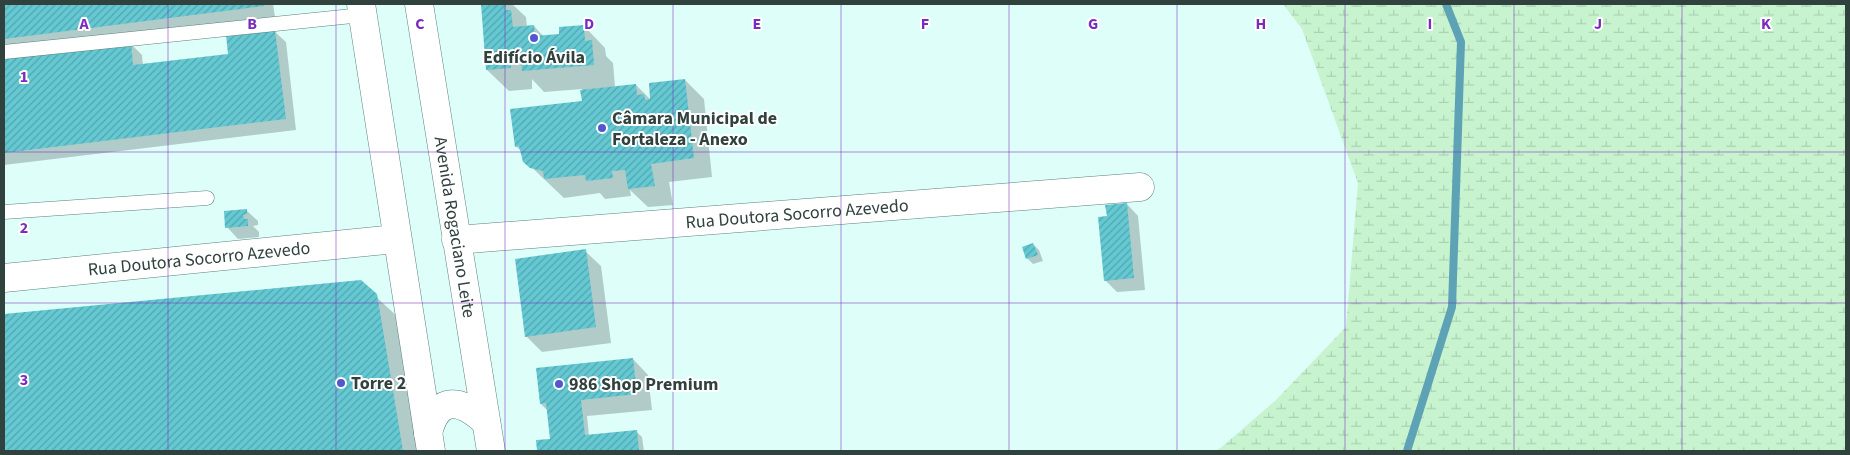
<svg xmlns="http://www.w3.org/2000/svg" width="1850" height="455" viewBox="0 0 1850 455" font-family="'Source Sans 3',sans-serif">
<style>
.wetland{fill:url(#wetland-marsh)}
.shadow{fill:#0003}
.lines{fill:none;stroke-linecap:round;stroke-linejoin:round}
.stream{stroke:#5ea2b6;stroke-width:8}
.building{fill:url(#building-hatch)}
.service-casing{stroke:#5c817c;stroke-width:15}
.minor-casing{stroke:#5c817c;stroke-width:29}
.primary-casing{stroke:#5c817c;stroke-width:29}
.service{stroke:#fff;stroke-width:14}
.minor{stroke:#fff;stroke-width:28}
.primary{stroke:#fff;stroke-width:28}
.grid{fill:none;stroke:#7b2cbf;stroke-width:1;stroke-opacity:0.55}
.poi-dot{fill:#5157cd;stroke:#fff;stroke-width:2}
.labels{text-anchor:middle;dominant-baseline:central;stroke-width:4;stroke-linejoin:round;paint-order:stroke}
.poi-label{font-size:18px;font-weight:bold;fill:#30413e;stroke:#fff;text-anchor:start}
.street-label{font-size:18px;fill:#30413e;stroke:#fff}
.grid-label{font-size:16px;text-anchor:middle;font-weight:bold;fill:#7b2cbf;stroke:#fff;stroke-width:4;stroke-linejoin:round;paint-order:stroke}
</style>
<defs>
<pattern id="wetland-marsh" width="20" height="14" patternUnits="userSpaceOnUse" patternTransform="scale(1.25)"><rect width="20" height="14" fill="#c7f3cf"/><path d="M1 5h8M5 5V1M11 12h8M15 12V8" fill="none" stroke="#abd2b3"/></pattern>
<pattern id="building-hatch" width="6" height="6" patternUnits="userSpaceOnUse" patternTransform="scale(1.25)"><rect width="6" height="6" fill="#64c9d3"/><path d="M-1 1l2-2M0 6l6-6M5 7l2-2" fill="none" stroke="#53a5ad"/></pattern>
</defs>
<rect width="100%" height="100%" fill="#defefa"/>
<!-- wetland -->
<path class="wetland" d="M1283,4H1846V451H1217L1276,400L1346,327L1358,183L1302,29Z"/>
<!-- shadow -->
<path class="shadow" d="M4,4H273L275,17L4,51Z
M482,4H512L526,17L527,27L534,26L544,37L561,35L584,26L605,48L606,56L613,63L615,87L636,85L652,101L685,80L704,99L712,177L669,182L673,205L648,207L630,190L631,196L605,199L600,193L564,198L525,161L522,152L516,146L583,102L582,89L544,92L532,79V89L509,91L487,70Z
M274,31L286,42L296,130L4,165V58L130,43L142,55L143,66L230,55Z
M1127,204L1138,216L1145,290L1117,292L1105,280Z
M246,210L258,221V225L253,226L259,232V237L238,239L227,227Z
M1033,244L1039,250L1043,261L1033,264L1027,258Z
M585,251L601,266L611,343L542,352L526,336Z
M360,282L400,319L421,451H4V316Z
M633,359L648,375L652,410L587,416L589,436L636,431L642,437L644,451H539L538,441L551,440L548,411L541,404Z"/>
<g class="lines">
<!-- stream -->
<path class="stream" d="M1407,451L1452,307L1461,42L1446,4"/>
</g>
<!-- building -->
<path class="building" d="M4,4H263L264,6L4,39Z
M481,4H506V10H511L513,27L534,25L535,36L559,34V27L584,25L585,41L592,40L594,65L522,71L520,52L510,53L511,68L486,70Z
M275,30L286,119L4,153V57L131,42L133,65L228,54L226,35Z
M685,79L694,158L651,164L655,186L628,189L625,170L612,171L613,178L586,181L585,175L544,179L543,171L530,168L523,162L519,146L515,147L510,109L582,101L580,90L636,84L637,95L644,94L645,100L650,99L649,83Z
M1127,203L1134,278L1104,281L1098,217L1107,216L1105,205Z
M247,209V214L243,215L244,219H248V226L225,228L224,211Z
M1033,243L1038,255L1026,259L1022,247Z
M586,249L596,327L525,337L515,259Z
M361,280L377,294L403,451H4V314Z
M633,358L637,394L581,400L585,435L637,430L639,451H537L536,440L550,439L546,403L540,404L536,368Z"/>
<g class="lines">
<!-- service casing -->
<g class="service-casing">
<path id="service" d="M4,52L362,15
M4,212L207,198"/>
</g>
<!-- minor casing -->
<g class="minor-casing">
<g id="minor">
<path id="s1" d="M456,240L1140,187"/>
<path id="s2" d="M4,278L396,239"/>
</g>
</g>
<!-- primary casing -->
<g class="primary-casing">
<g id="primary">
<path d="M361,4L431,451"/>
<path id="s3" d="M419,4L491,451"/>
<path d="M428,433C438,394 461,399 486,422"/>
</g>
</g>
<!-- service -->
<use href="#service" class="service"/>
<!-- minor -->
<use href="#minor" class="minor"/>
<!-- primary -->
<use href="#primary" class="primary"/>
</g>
<!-- grid -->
<path class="grid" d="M168,4V451M336,4V451M505,4V451M673,4V451M841,4V451M1009,4V451M1177,4V451M1345,4V451M1514,4V451M1682,4V451M4,152H1846M4,303H1846"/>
<!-- markers -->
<g class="poi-dot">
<circle cx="534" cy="38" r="5"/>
<circle cx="602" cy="128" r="5"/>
<circle cx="341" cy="383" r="5"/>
<circle cx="559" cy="384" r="5"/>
</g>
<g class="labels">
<!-- poi labels -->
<g class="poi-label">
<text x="534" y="57" text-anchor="middle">Edifício Ávila</text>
<text x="612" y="118">Câmara Municipal de<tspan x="612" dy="21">Fortaleza - Anexo</tspan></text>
<text x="351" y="383">Torre 2</text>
<text x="569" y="384">986 Shop Premium</text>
</g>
<!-- street labels -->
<g class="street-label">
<text stroke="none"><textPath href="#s1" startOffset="342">Rua Doutora Socorro Azevedo</textPath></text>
<text stroke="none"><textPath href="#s3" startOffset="226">Avenida Rogaciano Leite</textPath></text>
<text stroke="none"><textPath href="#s2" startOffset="196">Rua Doutora Socorro Azevedo</textPath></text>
</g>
</g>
<g class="grid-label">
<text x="84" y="29">A</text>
<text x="252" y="29">B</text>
<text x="420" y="29">C</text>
<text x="589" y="29">D</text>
<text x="757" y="29">E</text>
<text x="925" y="29">F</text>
<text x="1093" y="29">G</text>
<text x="1261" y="29">H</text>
<text x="1430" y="29">I</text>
<text x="1598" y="29">J</text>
<text x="1766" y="29">K</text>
<text x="24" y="82">1</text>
<text x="24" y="233">2</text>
<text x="24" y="385">3</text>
</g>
<!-- border -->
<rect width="1850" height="455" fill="none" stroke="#30413e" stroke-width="10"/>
</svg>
